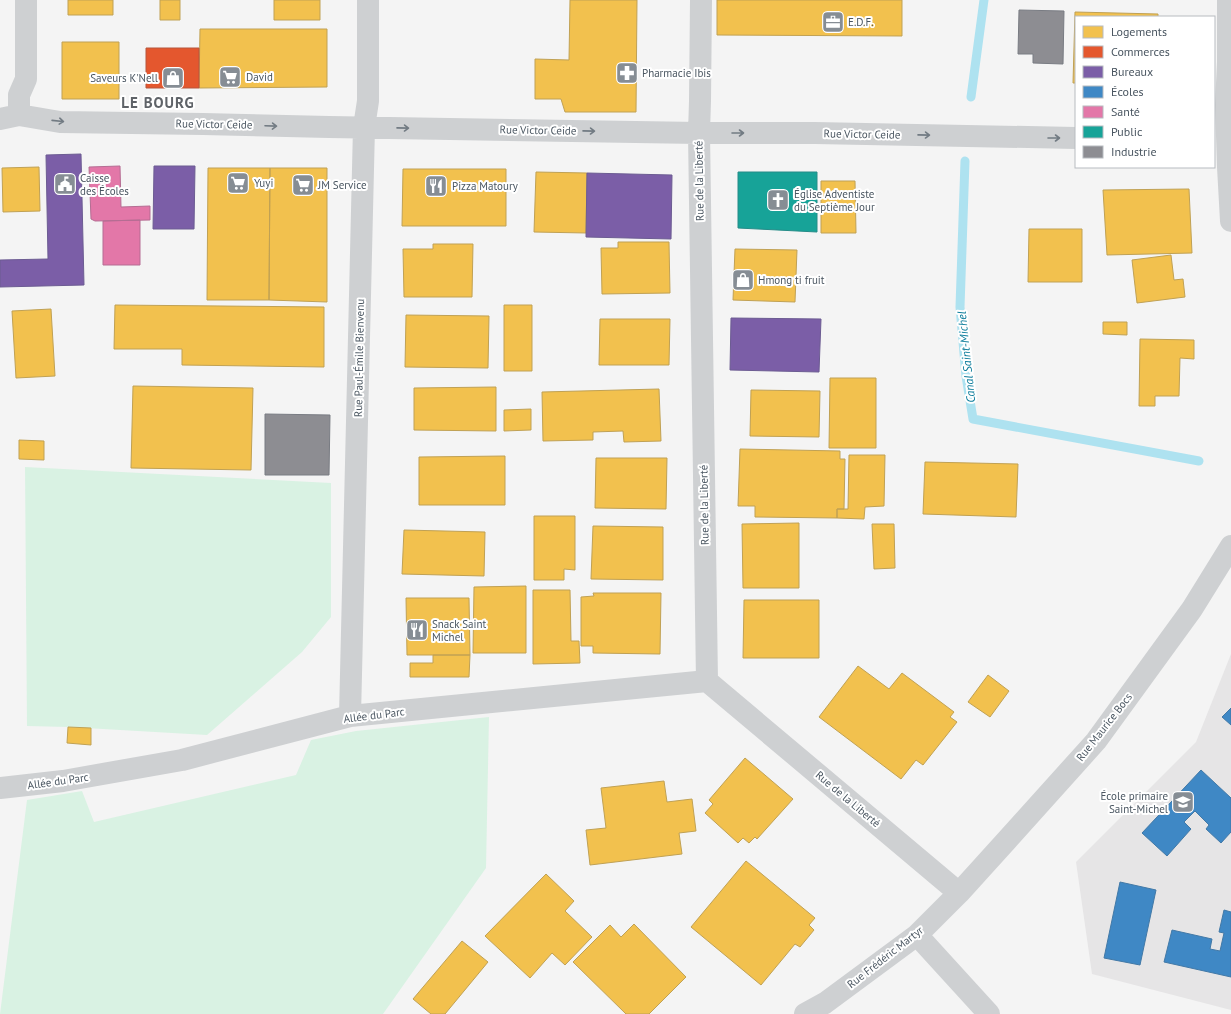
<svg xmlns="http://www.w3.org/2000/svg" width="1231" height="1014" viewBox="0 0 1231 1014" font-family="'PT Sans',sans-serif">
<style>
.education{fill:#e6e5e6}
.green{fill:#d9f2e3}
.homes{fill:#f2c14e;stroke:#c0a154}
.shops{fill:#e4572e;stroke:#b6573d}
.offices{fill:#7b5ea7;stroke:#6c5c92}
.schools{fill:#3f88c5;stroke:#4279a7}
.health{fill:#e377a8;stroke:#b56d93}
.public{fill:#17a398;stroke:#268c88}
.industry{fill:#8d8d92;stroke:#797c83}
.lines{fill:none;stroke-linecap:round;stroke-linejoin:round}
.stream{stroke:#aee2f0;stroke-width:9}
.minor{stroke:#ced0d2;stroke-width:22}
.oneway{stroke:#727b83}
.labels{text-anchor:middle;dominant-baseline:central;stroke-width:4;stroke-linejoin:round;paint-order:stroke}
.poi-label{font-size:11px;fill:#4a5661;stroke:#fff;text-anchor:start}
.street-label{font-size:11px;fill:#4a5661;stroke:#fff}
.water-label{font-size:12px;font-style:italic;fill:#0c7c9b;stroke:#fff}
.district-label{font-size:15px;font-weight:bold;letter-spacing:1px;fill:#5f6368;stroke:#fff}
</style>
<rect width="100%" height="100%" fill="#f4f4f4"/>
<!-- education -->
<path class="education" d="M1231,654V1010L1092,974L1076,862L1196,742Z"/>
<!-- green -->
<path class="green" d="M25,467L331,483V617L302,652L207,735L68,727L27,726Z
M489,717L486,868L383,1014H0L27,800L82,791L94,822L296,775L311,740L356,731Z"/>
<!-- homes -->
<path class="homes" d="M68,0H113V15H68Z
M160,0H180V20H160Z
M274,0H320V20H274Z
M570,0H637L636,112H565L561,99H535V59L569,60Z
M717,0H902V36L717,35Z
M1075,12L1158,14V17H1076V83H1073Z
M200,29H327V87L199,88Z
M62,42H119V99H62Z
M39,167L40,211L3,212L2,168Z
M208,168H270L269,300H207Z
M270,168H327V302L269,300Z
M403,169H506V226H402Z
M536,172L587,173L586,233L534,232Z
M821,181H855L856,233H821Z
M1189,189L1192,253L1107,255L1103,190Z
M1029,229H1082V282H1028Z
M618,242H669L670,293L602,294L601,248H618Z
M433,244H473L472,297H404L403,249H433Z
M735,249L797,250L795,302L733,300Z
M1171,255L1174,280L1183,279L1185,297L1137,303L1132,260Z
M115,305L324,307V367L182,365V349H114Z
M504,305H532V371H504Z
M51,309L55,376L16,378L12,311Z
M406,315L489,316L488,368L405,367Z
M600,319H670L669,365H599Z
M1103,322H1127V335L1103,334Z
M1140,339L1194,340V359L1180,358L1179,396H1155V406H1139Z
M830,378H876V448H829Z
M133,386L253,388L251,470L131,468Z
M496,387V431L414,430V388Z
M659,389L661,441L624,442L623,431L593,432V440L543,441L542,392Z
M751,390L820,391L819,437L750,436Z
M531,409V430L504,431V410Z
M19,440L44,441V460L19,459Z
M740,449L840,451V459H845L844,509H837V518L755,517V506H738Z
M849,455H885L884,506L865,507L864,519L837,518V509H848Z
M505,456V505H419V457Z
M596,458H667L666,509L595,508Z
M925,462L1018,464L1016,517L923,514Z
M534,516H575V570L564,569V580H534Z
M799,523V588H743L742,524Z
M872,524H894L895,568L874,569Z
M593,526L663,527V580L591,579Z
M404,530L485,532L484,576L402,574Z
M526,586V653H473L474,587Z
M533,590H570L571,641H579L580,663L533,664Z
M593,593H661L660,654L593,653V646H581V597L594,596Z
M406,598H469L470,655H407Z
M744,600H819V658H743Z
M433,655H470L469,677H410V663H433Z
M858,666L889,689L902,673L954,712L950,717L957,722L923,765L916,760L901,779L819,717Z
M988,675L1009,691L990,717L968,702Z
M68,727L91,728V745L67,743Z
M745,758L793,799L757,839L755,837L749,843L743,838L738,843L705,813L713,804L709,800Z
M664,781L667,802L692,799L696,831L679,833L682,854L590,865L586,830L606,828L601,788Z
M746,861L815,918L809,925L814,930L800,947L795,944L761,985L691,927Z
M546,874L574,901L565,911L592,937L565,965L552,953L530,978L485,936Z
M634,924L686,977L649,1014H626L573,962L610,925L621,937Z
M462,941L488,962L445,1014H431L413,999Z"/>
<!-- shops -->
<path class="shops" d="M146,48H199V88H146Z"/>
<!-- offices -->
<path class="offices" d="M81,154L84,285L0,287V260L48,259L46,155Z
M154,166H195L194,229H153Z
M587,173L672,175L671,239L586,237Z
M731,318L821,319L819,372L730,370Z"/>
<!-- schools -->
<path class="schools" d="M1231,708V725L1222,717Z
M1201,770L1231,798V832L1221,843L1206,829L1209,825L1195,811L1184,822L1191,829L1167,856L1142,833Z
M1120,882L1156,890L1140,965L1104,958Z
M1224,910L1231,912V977L1164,962L1172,930L1212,939L1210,949L1220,951L1224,933L1219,932Z"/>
<!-- health -->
<path class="health" d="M120,166L121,207L150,206V220L95,221L91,219L89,167Z
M140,220V265H103V221Z"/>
<!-- public -->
<path class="public" d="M738,172H817V232L738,228Z"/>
<!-- industry -->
<path class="industry" d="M1019,10L1064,11L1063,64L1033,63V54H1018Z
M265,414L330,415L329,475H265Z"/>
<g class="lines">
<!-- stream -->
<path class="stream" d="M971,97L984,0
M965,161L960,307L966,376L973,419L1199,461"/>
<!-- minor -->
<path class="minor" d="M701,0L700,101L699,133L707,681L959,893
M1228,0V62L1226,105L1228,167L1231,221
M19,115V95L26,79V0
M0,119L19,115L60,122L203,124L329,127L699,133H815L1076,138
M350,716L364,127L368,101V0
M0,788L63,781L182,760L350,716L707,681
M917,935L989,1014
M805,1014L825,1003L917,935L959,893L1007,840L1096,741L1192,609L1231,546"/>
</g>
<!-- one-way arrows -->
<defs><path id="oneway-shaft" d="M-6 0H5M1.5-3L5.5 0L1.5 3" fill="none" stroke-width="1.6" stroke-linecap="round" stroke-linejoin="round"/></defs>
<g class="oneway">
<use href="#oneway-shaft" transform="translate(58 121) rotate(6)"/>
<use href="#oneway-shaft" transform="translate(271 126) rotate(2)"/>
<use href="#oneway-shaft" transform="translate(403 128) rotate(1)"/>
<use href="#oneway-shaft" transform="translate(589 131) rotate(1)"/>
<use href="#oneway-shaft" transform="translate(738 133)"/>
<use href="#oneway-shaft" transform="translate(924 135) rotate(1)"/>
<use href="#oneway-shaft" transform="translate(1054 138)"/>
</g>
<!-- icons -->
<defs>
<g id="office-square" transform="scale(1.15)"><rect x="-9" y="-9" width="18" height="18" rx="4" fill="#868d94" stroke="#fff"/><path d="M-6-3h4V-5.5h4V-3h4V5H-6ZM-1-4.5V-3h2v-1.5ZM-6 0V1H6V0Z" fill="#fff"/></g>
<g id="pharmacy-square" transform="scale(1.15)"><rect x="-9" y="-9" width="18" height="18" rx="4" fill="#868d94" stroke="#fff"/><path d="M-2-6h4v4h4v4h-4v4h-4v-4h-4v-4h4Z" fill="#fff"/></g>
<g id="supermarket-square" transform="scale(1.15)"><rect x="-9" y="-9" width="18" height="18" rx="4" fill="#868d94" stroke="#fff"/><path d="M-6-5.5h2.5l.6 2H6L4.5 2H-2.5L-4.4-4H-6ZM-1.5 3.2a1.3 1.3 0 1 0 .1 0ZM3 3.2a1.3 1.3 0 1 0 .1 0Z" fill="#fff"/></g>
<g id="shop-square" transform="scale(1.15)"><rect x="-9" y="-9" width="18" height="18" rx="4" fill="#868d94" stroke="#fff"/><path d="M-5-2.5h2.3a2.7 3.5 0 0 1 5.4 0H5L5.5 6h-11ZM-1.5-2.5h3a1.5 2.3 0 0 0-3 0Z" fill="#fff"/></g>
<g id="civic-square" transform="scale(1.15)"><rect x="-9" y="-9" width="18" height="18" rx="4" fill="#868d94" stroke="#fff"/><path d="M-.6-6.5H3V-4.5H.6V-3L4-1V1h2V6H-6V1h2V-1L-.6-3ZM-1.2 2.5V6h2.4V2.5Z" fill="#fff"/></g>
<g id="restaurant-square" transform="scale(1.15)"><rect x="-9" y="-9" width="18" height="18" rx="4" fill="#868d94" stroke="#fff"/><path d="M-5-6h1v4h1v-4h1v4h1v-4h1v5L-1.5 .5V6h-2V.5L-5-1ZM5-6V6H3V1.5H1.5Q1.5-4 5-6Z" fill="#fff"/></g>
<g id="church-square" transform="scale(1.15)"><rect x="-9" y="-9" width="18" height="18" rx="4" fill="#868d94" stroke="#fff"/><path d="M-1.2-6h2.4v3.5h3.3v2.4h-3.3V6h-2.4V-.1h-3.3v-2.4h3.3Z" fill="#fff"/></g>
<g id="school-square" transform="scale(1.15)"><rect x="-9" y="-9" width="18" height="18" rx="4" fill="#868d94" stroke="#fff"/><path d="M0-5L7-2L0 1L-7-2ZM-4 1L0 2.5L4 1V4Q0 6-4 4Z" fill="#fff"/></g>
</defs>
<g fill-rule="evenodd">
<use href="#office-square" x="833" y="22"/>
<use href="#pharmacy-square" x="627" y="73"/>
<use href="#supermarket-square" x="230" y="77"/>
<use href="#shop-square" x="173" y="78"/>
<use href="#supermarket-square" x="238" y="183"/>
<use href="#civic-square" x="65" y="184"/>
<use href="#supermarket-square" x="303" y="185"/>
<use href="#restaurant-square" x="436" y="186"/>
<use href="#church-square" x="778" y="200"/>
<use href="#shop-square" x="743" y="280"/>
<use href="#restaurant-square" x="417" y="630"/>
<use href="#school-square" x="1183" y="802"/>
</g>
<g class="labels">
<!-- poi labels -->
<g class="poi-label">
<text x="848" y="22">E.D.F.</text>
<text x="642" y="73">Pharmacie Ibis</text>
<text x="246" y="77">David</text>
<text x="158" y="78" text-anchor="end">Saveurs K'Nell</text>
<text x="80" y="178">Caisse<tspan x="80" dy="13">des Écoles</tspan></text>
<text x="254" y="183">Yuyi</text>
<text x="318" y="185">JM Service</text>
<text x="452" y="186">Pizza Matoury</text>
<text x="794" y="194">Église Adventiste<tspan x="794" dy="13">du Septième Jour</tspan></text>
<text x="758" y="280">Hmong ti fruit</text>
<text x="432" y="624">Snack Saint<tspan x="432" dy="13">Michel</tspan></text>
<text x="1168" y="796" text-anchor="end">École primaire<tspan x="1168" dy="13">Saint-Michel</tspan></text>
</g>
<!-- street labels -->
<g class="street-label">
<text transform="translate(214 124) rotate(1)">Rue Victor Ceide</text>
<text transform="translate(538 130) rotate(1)">Rue Victor Ceide</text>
<text transform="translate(862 134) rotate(1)">Rue Victor Ceide</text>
<text transform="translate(699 181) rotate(-91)">Rue de la Liberté</text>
<text transform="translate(359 358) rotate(-89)">Rue Paul-Émile Bienvenu</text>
<text transform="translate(704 505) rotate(-91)">Rue de la Liberté</text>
<text transform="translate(374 715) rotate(-7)">Allée du Parc</text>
<text transform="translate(1104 727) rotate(-52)">Rue Maurice Bocs</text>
<text transform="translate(58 781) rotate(-8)">Allée du Parc</text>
<text transform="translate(848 799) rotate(40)">Rue de la Liberté</text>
<text transform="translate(885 957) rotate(-38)">Rue Frédéric Martyr</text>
</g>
<!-- water labels -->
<g class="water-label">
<text transform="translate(966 357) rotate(-96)">Canal Saint-Michel</text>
</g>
<!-- district labels -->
<g class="district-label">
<text x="158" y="102">LE BOURG</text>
</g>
</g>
<!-- legend -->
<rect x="1075" y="16" width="140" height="152" fill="#ffffff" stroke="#b7bbc0"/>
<rect x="1083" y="26" width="20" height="12" fill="#f2c14e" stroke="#b7bbc0"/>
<text x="1111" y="36" font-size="12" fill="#4a5661">Logements</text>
<rect x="1083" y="46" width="20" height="12" fill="#e4572e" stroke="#b7bbc0"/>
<text x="1111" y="56" font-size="12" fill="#4a5661">Commerces</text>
<rect x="1083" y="66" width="20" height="12" fill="#7b5ea7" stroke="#b7bbc0"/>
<text x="1111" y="76" font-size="12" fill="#4a5661">Bureaux</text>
<rect x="1083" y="86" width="20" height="12" fill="#3f88c5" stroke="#b7bbc0"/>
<text x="1111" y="96" font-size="12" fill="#4a5661">Écoles</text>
<rect x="1083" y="106" width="20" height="12" fill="#e377a8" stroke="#b7bbc0"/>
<text x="1111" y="116" font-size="12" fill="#4a5661">Santé</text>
<rect x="1083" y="126" width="20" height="12" fill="#17a398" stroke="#b7bbc0"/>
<text x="1111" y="136" font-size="12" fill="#4a5661">Public</text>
<rect x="1083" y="146" width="20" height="12" fill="#8d8d92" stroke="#b7bbc0"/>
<text x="1111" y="156" font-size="12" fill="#4a5661">Industrie</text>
</svg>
